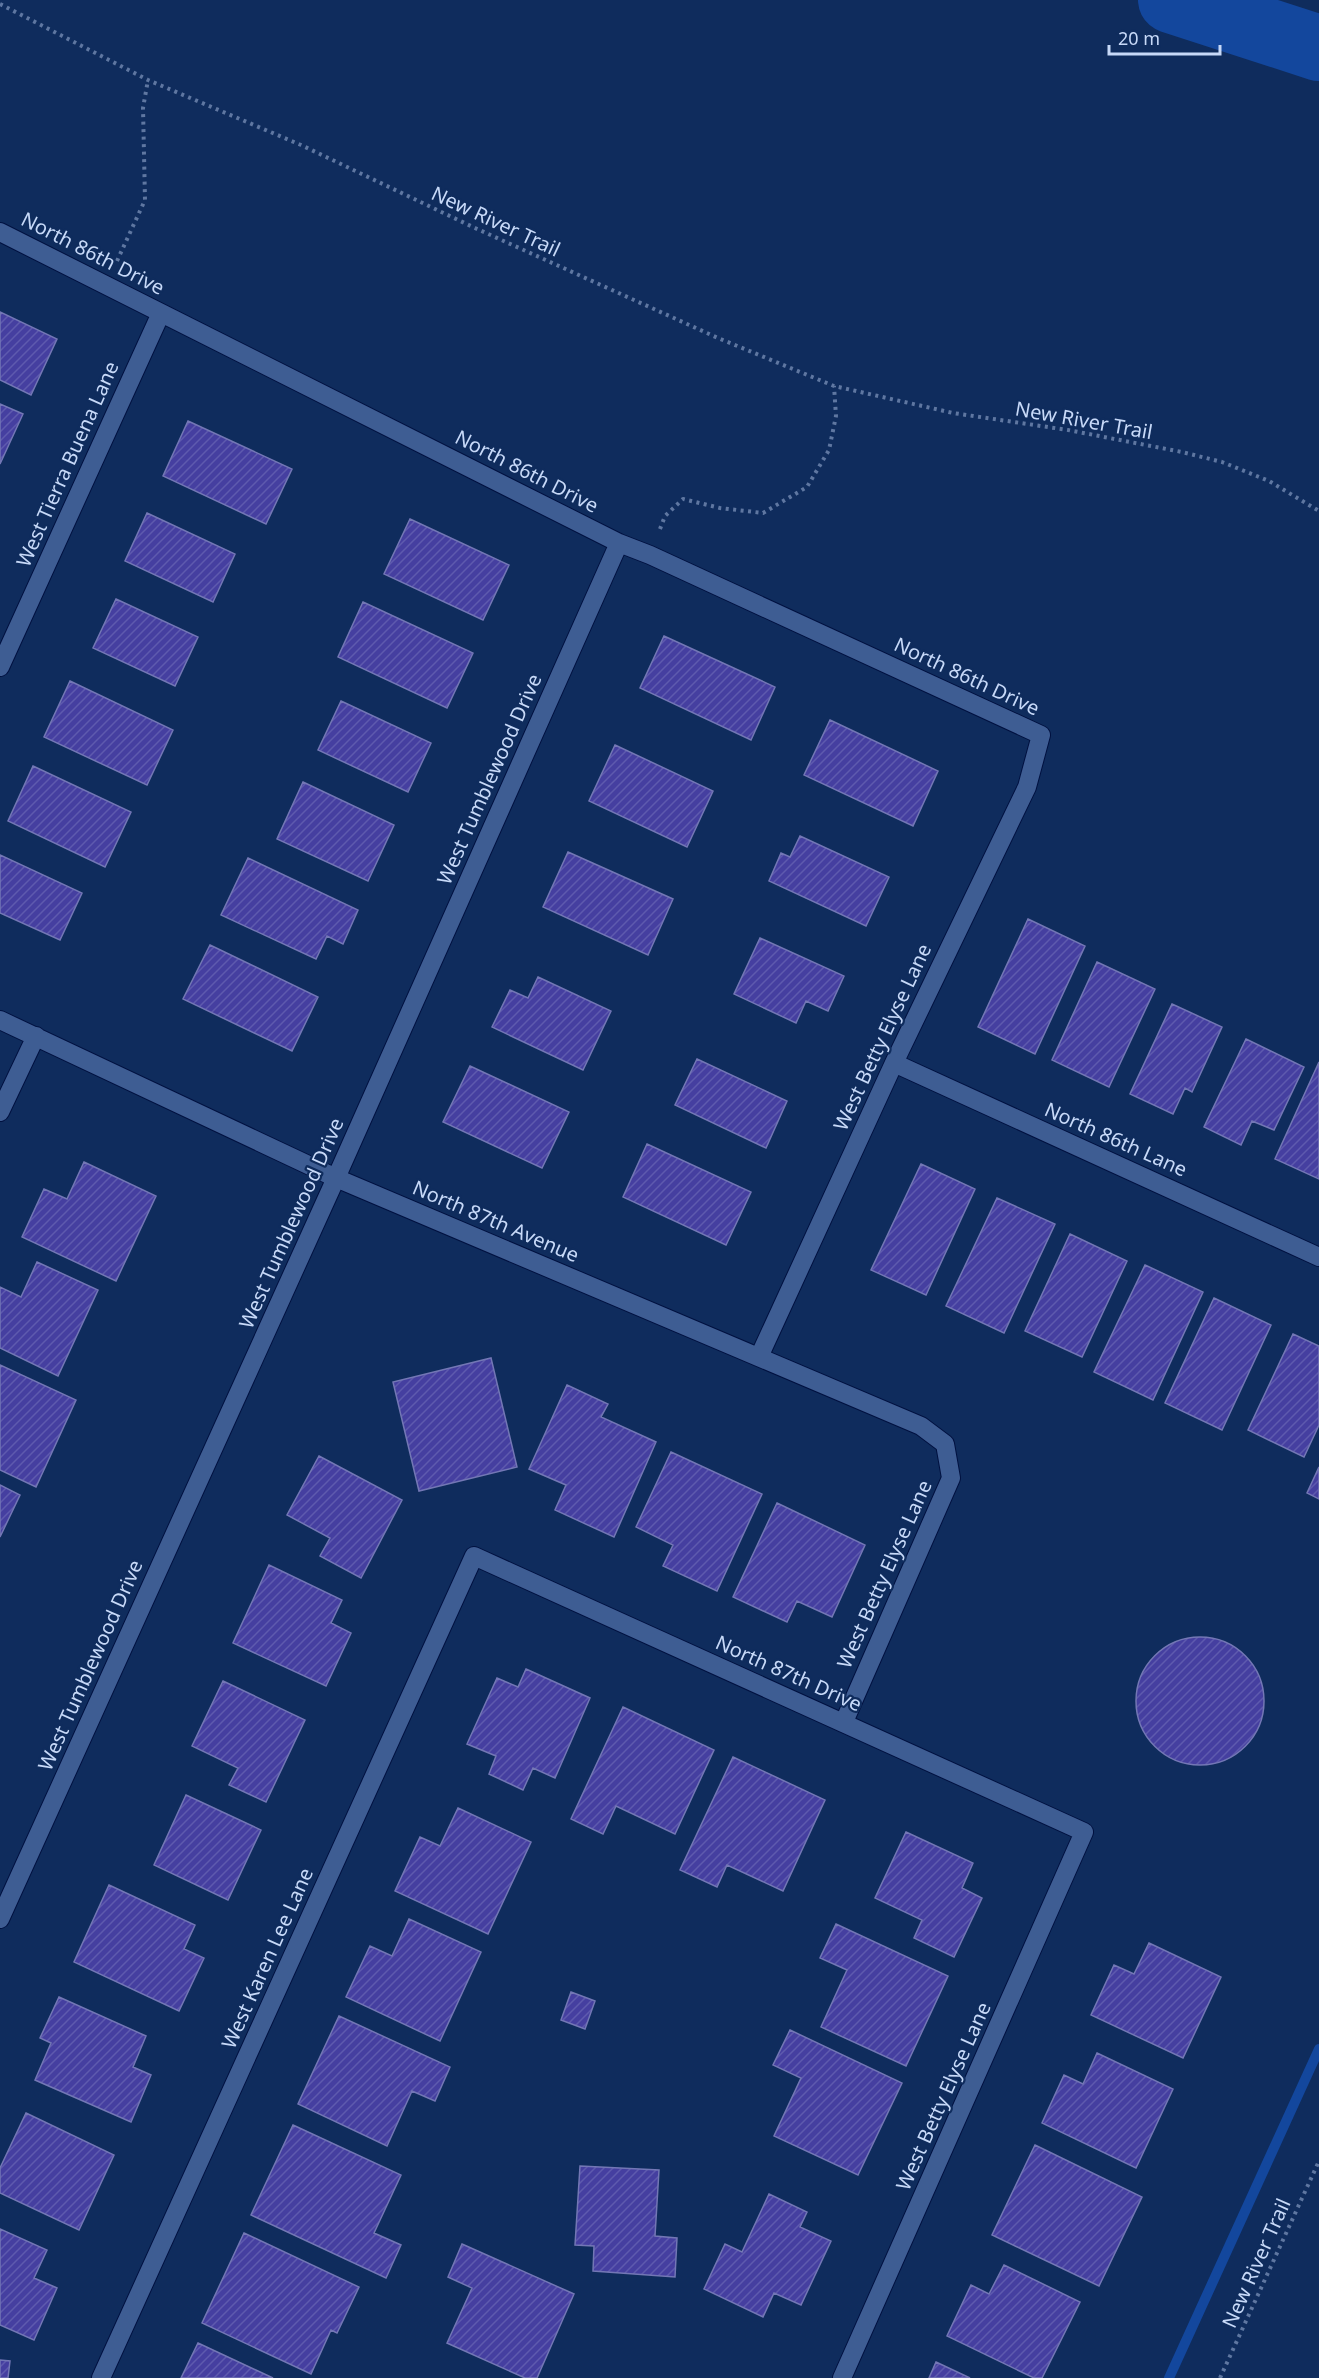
<svg xmlns="http://www.w3.org/2000/svg" width="1319" height="2378" viewBox="0 0 1319 2378" font-family="'Noto Sans',sans-serif">
<style>
.lines{fill:none;stroke-linecap:round;stroke-linejoin:round}
.stream{stroke:#13479d;stroke-width:10}
.river{stroke:#13479d;stroke-width:66}
.building{fill:url(#building-hatch);stroke:#7377b5;stroke-width:1.5}
.minor-casing{stroke:#001140;stroke-width:20}
.path{stroke:#5f77a1;stroke-width:4;stroke-dasharray:3 4.5;stroke-linecap:butt}
.minor{stroke:#3e5d93;stroke-width:18}
.labels{text-anchor:middle;dominant-baseline:central;stroke-width:4.5;stroke-linejoin:round;paint-order:stroke}
.street-label{font-size:20px;fill:#c7d9f8;stroke:#0f2c5d}
</style>
<defs>
<pattern id="building-hatch" width="6" height="6" patternUnits="userSpaceOnUse" patternTransform="scale(1.5)"><rect width="6" height="6" fill="#453fa0"/><path d="M-1 1l2-2M0 6l6-6M5 7l2-2" fill="none" stroke="#5e5aae"/></pattern>
</defs>
<rect width="100%" height="100%" fill="#0f2c5d"/>
<g class="lines">
<!-- stream -->
<path class="stream" d="M1169,2378L1319,2049"/>
<!-- river -->
<path class="river" d="M1171,0L1319,48"/>
</g>
<!-- building -->
<path class="building" d="M0,312L57,339L31,395L0,380Z
M0,404L23,414L0,464Z
M188,421L292,469L266,524L163,476Z
M147,513L235,554L213,602L125,561Z
M410,519L509,565L483,620L384,574Z
M116,599L198,637L175,686L93,648Z
M363,602L473,653L447,708L338,657Z
M664,636L775,687L751,740L640,688Z
M70,681L173,730L147,785L44,737Z
M341,701L431,743L408,792L318,750Z
M830,720L938,771L913,826L804,775Z
M615,745L713,791L687,847L589,801Z
M33,766L131,812L105,867L8,821Z
M303,782L394,825L368,881L277,839Z
M800,836L889,877L866,926L769,881L781,853L790,857Z
M568,852L673,899L648,955L543,907Z
M0,855L82,893L60,940L0,913Z
M248,858L358,910L343,944L327,936L316,959L221,915Z
M1028,919L1085,946L1035,1054L978,1027Z
M760,938L844,976L828,1011L806,1001L796,1023L734,994Z
M210,945L318,997L292,1051L183,999Z
M1097,962L1155,989L1109,1087L1052,1060Z
M538,977L611,1011L583,1070L492,1027L510,990L528,998Z
M1172,1004L1222,1027L1192,1092L1185,1088L1173,1114L1130,1094Z
M1246,1039L1304,1067L1274,1130L1252,1121L1241,1145L1204,1127Z
M697,1059L787,1101L766,1148L675,1105Z
M1319,1062V1179L1275,1159Z
M470,1066L569,1112L542,1168L443,1122Z
M647,1144L751,1192L726,1245L623,1197Z
M84,1162L156,1196L116,1281L22,1237L44,1189L67,1199Z
M921,1164L975,1189L926,1295L871,1270Z
M997,1198L1055,1224L1004,1333L946,1306Z
M1070,1234L1127,1261L1082,1357L1025,1331Z
M37,1262L98,1290L58,1376L0,1348V1287L21,1297Z
M1145,1265L1203,1292L1153,1400L1094,1372Z
M1214,1298L1271,1325L1222,1430L1165,1403Z
M1293,1334L1319,1346V1425L1304,1457L1248,1430Z
M491,1358L517,1467L419,1491L393,1382Z
M0,1365L76,1400L36,1487L0,1470Z
M567,1385L608,1404L601,1417L656,1442L614,1537L555,1510L566,1485L529,1469Z
M671,1452L762,1494L717,1591L663,1566L673,1545L636,1527Z
M319,1456L402,1500L361,1578L320,1556L330,1538L287,1515Z
M1319,1467V1499L1307,1493Z
M0,1485L20,1495L0,1537Z
M777,1503L865,1545L832,1617L797,1601L787,1622L733,1597Z
M269,1565L342,1600L331,1623L351,1633L326,1686L233,1643Z
M1136 1701a64 64 0 1 1 128 0a64 64 0 1 1-128 0Z
M526,1669L590,1698L555,1778L533,1768L523,1790L489,1774L496,1756L467,1744L497,1678L518,1687Z
M223,1681L305,1720L266,1802L229,1785L238,1768L192,1746Z
M623,1707L714,1750L675,1834L616,1806L603,1834L571,1819Z
M733,1757L825,1800L783,1891L727,1865L717,1887L680,1870Z
M186,1795L261,1830L228,1900L154,1865Z
M458,1808L531,1842L488,1934L395,1891L420,1837L440,1846Z
M906,1832L973,1863L962,1888L982,1898L954,1957L914,1938L922,1920L875,1898Z
M109,1885L195,1925L184,1949L204,1958L179,2011L74,1962Z
M409,1919L481,1952L440,2041L346,1997L370,1946L392,1956Z
M836,1924L948,1976L906,2066L821,2027L847,1970L820,1958Z
M1149,1943L1221,1977L1183,2058L1091,2015L1114,1965L1134,1974Z
M571,1992L595,2001L585,2029L561,2020Z
M59,1997L146,2036L133,2067L151,2075L131,2122L35,2080L51,2043L40,2038Z
M339,2016L450,2067L435,2101L412,2091L387,2146L298,2104Z
M790,2030L902,2083L858,2175L774,2136L801,2078L773,2065Z
M1097,2053L1173,2089L1136,2168L1042,2123L1064,2075L1083,2084Z
M26,2113L114,2155L79,2230L0,2193V2168Z
M293,2125L401,2175L374,2233L401,2245L386,2278L251,2215Z
M1035,2145L1142,2197L1099,2286L992,2235Z
M580,2166L659,2170L655,2236L677,2238L675,2277L593,2271L594,2246L575,2245Z
M769,2194L807,2212L800,2227L831,2241L801,2305L774,2293L763,2317L704,2289L725,2244L742,2252Z
M0,2229L47,2250L34,2278L57,2288L34,2340L0,2325Z
M244,2233L359,2287L337,2333L331,2330L311,2374L202,2323Z
M462,2244L574,2294L537,2378H525L447,2343L472,2288L448,2277Z
M1004,2265L1080,2302L1042,2378H1034L947,2336L971,2285L989,2294Z
M198,2343L273,2378H181Z
M0,2360L10,2361L8,2378H0Z
M936,2362L970,2378H929Z"/>
<g class="lines">
<!-- minor casing -->
<g class="minor-casing">
<path id="minor" d="M0,232L619,543L650,555L1041,735L1027,787L894,1063L759,1357
M0,667L161,313
M0,1020L336,1178L921,1426L945,1444L951,1478L844,1722
M894,1063L1319,1257
M0,1112L36,1036
M0,1919L336,1178L619,543
M101,2378L474,1556L1084,1832L842,2378"/>
</g>
<!-- path -->
<path class="path" d="M0,4L148,80L301,145L475,228L718,338L834,386L953,413L1068,430L1182,452L1222,462L1269,481L1319,511
M117,261L145,200L143,108L148,80
M660,529L665,516L683,499L720,508L763,513L807,487L829,450L836,416L834,386
M1220,2378L1319,2161"/>
<!-- minor -->
<use href="#minor" class="minor"/>
</g>
<g class="labels">
<!-- street labels -->
<g class="street-label">
<text transform="translate(496 221) rotate(25)">New River Trail</text>
<text transform="translate(93 253) rotate(27)">North 86th Drive</text>
<text transform="translate(1084 420) rotate(10)">New River Trail</text>
<text transform="translate(67 464) rotate(-66)">West Tierra Buena Lane</text>
<text transform="translate(527 471) rotate(27)">North 86th Drive</text>
<text transform="translate(967 676) rotate(25)">North 86th Drive</text>
<text transform="translate(489 779) rotate(-66)">West Tumblewood Drive</text>
<text transform="translate(882 1037) rotate(-65)">West Betty Elyse Lane</text>
<text transform="translate(1116 1139) rotate(24)">North 86th Lane</text>
<text transform="translate(496 1221) rotate(23)">North 87th Avenue</text>
<text transform="translate(291 1223) rotate(-66)">West Tumblewood Drive</text>
<text transform="translate(884 1574) rotate(-66)">West Betty Elyse Lane</text>
<text transform="translate(90 1665) rotate(-66)">West Tumblewood Drive</text>
<text transform="translate(789 1673) rotate(24)">North 87th Drive</text>
<text transform="translate(267 1958) rotate(-66)">West Karen Lee Lane</text>
<text transform="translate(943 2096) rotate(-66)">West Betty Elyse Lane</text>
<text transform="translate(1256 2263) rotate(-66)">New River Trail</text>
</g>
</g>
<!-- scale -->
<path d="M1109 45v9h111v-9" fill="none" stroke="#c7d9f8" stroke-width="3"/>
<text x="1118" y="45" font-size="18" fill="#c7d9f8" stroke="#0f2c5d" stroke-width="4.5" paint-order="stroke">20 m</text>
</svg>
